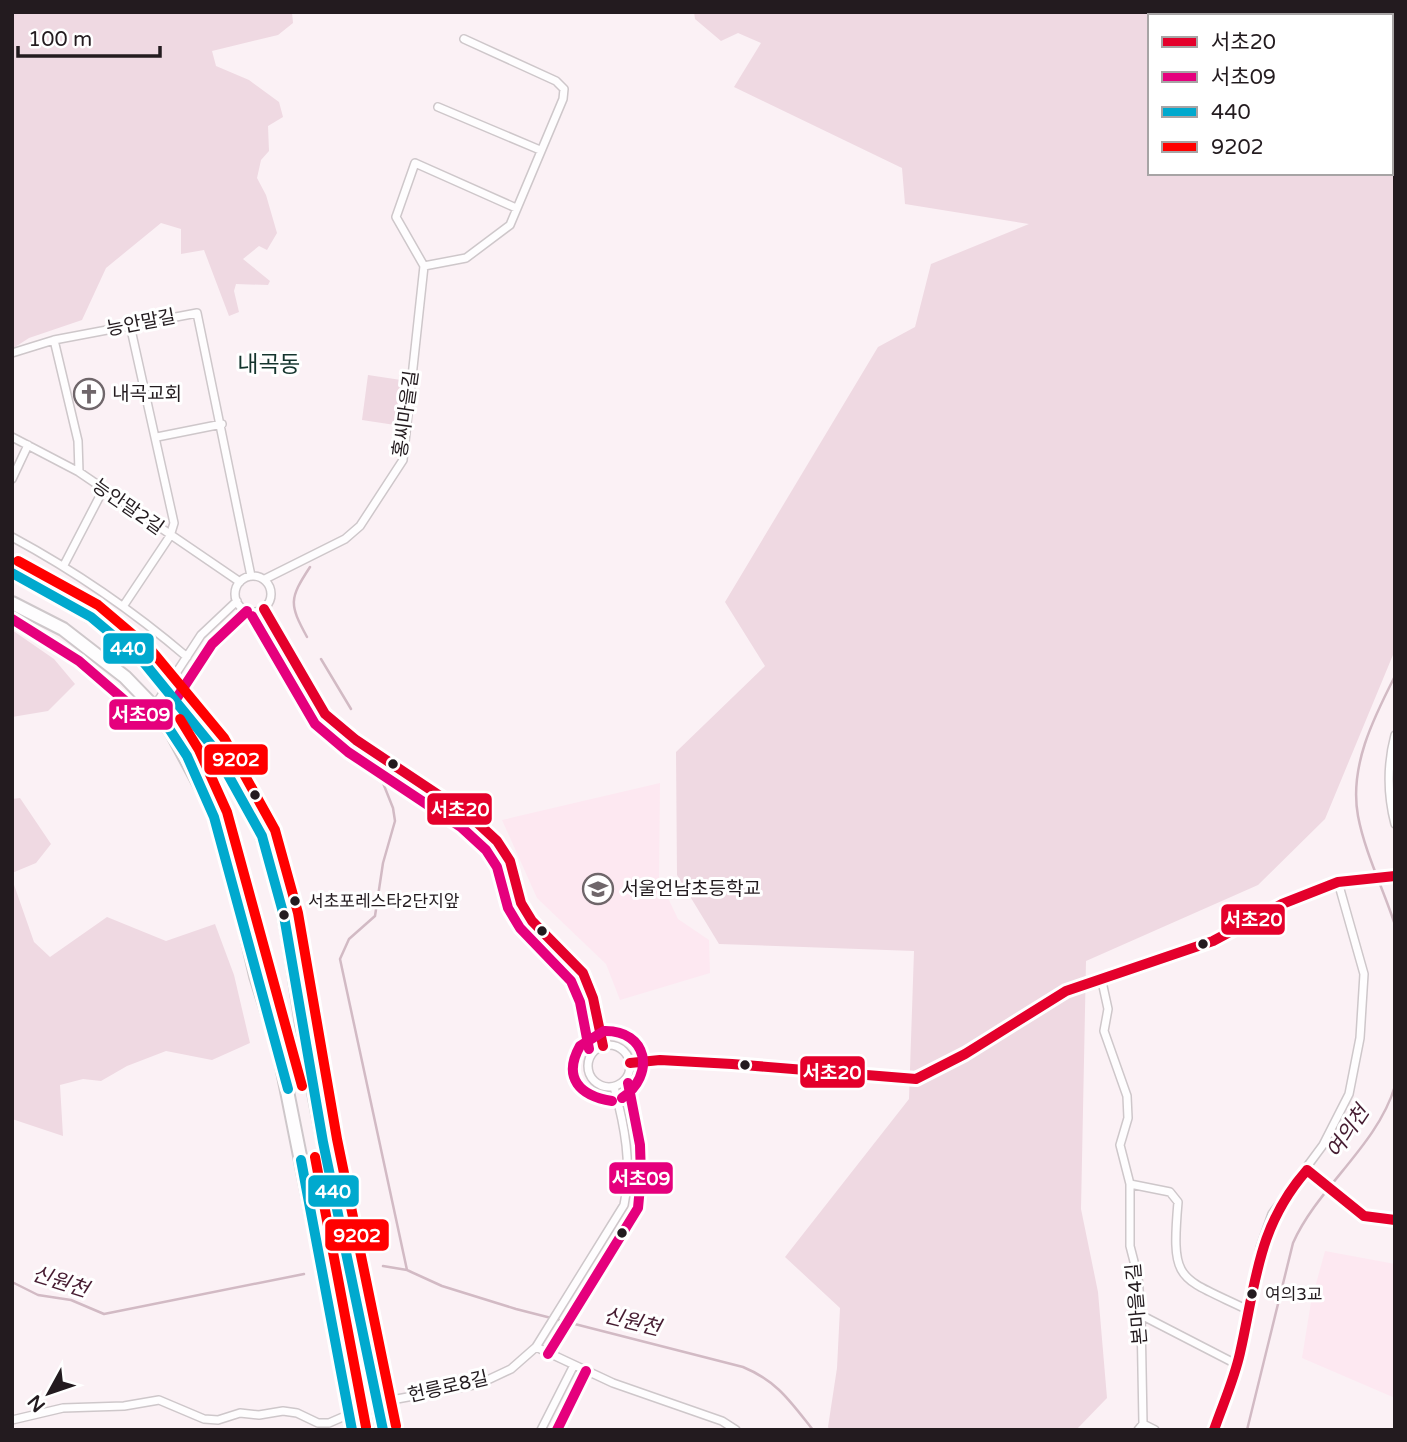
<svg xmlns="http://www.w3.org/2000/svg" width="1407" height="1442" viewBox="0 0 1407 1442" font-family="'Varela Round','Noto Sans KR',sans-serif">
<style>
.built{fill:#fde8f1}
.green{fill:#efd9e2;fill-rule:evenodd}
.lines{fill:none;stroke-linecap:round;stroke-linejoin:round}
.stream{stroke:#d2bac4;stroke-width:2.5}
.street-tunnel{stroke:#d0c6ca;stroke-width:7;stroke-dasharray:7 3.5;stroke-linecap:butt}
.street-casing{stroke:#cec7ca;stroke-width:10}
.primary-casing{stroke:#cec7ca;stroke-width:16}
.street{stroke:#fefdfe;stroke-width:7}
.primary{stroke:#fefdfe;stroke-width:12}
.bus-1-casing{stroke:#fff;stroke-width:16}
.bus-2-casing{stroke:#fff;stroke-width:16}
.bus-3-casing{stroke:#fff;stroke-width:16}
.bus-4-casing{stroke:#fff;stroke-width:16}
.bus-1{stroke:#e4002b;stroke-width:10}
.bus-2{stroke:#e5007d;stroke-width:10}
.bus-3{stroke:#00a9ce;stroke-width:10}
.bus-4{stroke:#f00;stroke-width:10}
.bus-dot{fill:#231b1f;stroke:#fff;stroke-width:2.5}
.labels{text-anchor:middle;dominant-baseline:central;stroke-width:6;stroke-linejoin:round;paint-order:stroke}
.bus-label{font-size:17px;fill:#231b1f;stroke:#fff;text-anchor:start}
.street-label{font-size:19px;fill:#231b1f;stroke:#fff}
.poi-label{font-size:19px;fill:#231b1f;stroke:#fff;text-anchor:start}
.water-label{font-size:21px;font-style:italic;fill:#461c31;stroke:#fff}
.quarter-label{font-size:23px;fill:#14342d;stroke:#fff}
.line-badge{stroke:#fff;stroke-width:2.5}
.badge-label{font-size:19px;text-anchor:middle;font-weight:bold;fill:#fff}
</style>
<rect width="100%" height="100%" fill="#fbf1f5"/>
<!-- built -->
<path class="built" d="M660,783L659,879L678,919L709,940L710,973L620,1000L606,964L537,898L502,820Z
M1325,1251L1395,1264V1398L1302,1358L1311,1302Z"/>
<!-- green -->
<path class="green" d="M12,12H292L293,23L278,35L212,51L216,66L249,80L279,102L283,117L268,126L269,151L261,160L257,178L266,195L277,233L267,250L259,246L243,259L270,281L268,285L236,284L234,291L239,312L229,316L204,250L181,254V229L161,223L106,268L82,320L29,338L12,349Z
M694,12H1395V650L1325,819L1258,885L1086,961L1081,1209L1098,1292L1107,1398L1076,1430H830L828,1427L837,1368L840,1308L785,1257L909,1099L914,951L719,944L677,875L676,752L765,666L725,602L878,347L915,327L931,264L1029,224L905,204L902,168L734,87L761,43L738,33L721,41L695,19ZM1150,16H1391V173H1150Z
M368,375L401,380L395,425L362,420Z
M12,630L54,659L75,684L48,711L12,717Z
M20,798L51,844L36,863L12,873V799Z
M12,879L34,942L50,957L107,917L166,941L215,924L234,975L250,1043L212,1060L166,1051L127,1066L101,1081L83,1079L60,1085L63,1136L12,1119Z"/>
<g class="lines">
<!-- stream -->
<path class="stream" d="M307,637C289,604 289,599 310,567
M321,659L351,709
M1395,676C1373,719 1349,767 1358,816C1365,853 1383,888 1395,925
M377,768L393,808L395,821L383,863L375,916L349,939L340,959L407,1270
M383,1266L407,1270L442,1286L516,1309L743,1367C777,1381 790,1401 813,1430
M12,1282L38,1295L71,1300L104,1314L304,1274
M1247,1430L1293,1243C1318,1187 1377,1146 1395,1086"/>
<!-- street-tunnel -->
<path class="street-tunnel" d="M965,1054L1035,1008"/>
<!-- street casing -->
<g class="street-casing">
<path id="street" d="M438,107L540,150
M424,266L396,217L415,163L516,208
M54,340L78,441L79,472
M12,353L54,340L197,313L251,576
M12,437L79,472L240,582
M157,437L222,424
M12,479L28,445
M12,537C75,571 132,610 187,657
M64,565L103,490
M235 594a18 18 0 1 1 36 0a18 18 0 1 1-36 0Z
M265,579L345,539L360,526L403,460L424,266L466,258L510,225L563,99L564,89L556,81L464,39
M124,605L170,536L174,523L130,325
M264,609L325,714L356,740L470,816L497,841L510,861L521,903L532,921L583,973L593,998L603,1046
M154,707L201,635L237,601
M1395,735C1387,765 1387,793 1395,824
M1101,977L1108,1009L1104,1031L1127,1096L1128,1118L1120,1145L1130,1184V1246L1138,1277L1141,1315L1143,1424
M1035,1008C1091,977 1151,964 1210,942C1235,932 1257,916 1281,904C1319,887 1354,880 1395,876
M588 1066a21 21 0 1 1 42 0a21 21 0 1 1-42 0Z
M630,1063L660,1060L732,1064L916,1079L965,1054
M1307,1170L1364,1216L1395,1220
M1130,1184L1170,1192L1178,1202C1171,1284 1178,1276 1248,1310
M1141,1315L1236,1364
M536,1347L613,1383L722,1421L736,1430
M12,1420L63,1408L124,1406L159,1400L204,1419L218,1420L240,1413L259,1415L283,1411L297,1413L318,1423H329L375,1403L479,1384L511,1369L536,1347L624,1205C632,1164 625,1127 614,1087
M541,1430L574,1365
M1138,1430L1143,1424L1155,1430
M1214,1430L1239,1357L1260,1248L1272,1214L1323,1145L1349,1094L1360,1038L1364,974L1338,882"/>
</g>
<!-- primary casing -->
<g class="primary-casing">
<path id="primary" d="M12,573C39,587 66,601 91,617C156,660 233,764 262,836C288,904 294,984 307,1054C328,1171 353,1287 375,1403L383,1430
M12,603L63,629L125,677L154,707L172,733L209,802L227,850L256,976L278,1046L351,1411L352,1430"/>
</g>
<!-- street -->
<use href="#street" class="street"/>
<!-- primary -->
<use href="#primary" class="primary"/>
<!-- bus-1 casing -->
<g class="bus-1-casing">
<path id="bus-1" d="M264,609L325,714L356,740L470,816L497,841L510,861L521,903L532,921L583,973L593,998L603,1046
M630,1063L660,1060L732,1064L916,1079L965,1054L1066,991L1213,941L1282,904L1338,882L1395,876
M1307,1170L1364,1216L1395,1220
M1214,1430C1223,1404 1234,1380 1240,1353C1256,1283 1257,1227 1307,1170"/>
</g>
<!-- bus-2 casing -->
<g class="bus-2-casing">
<path id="bus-2" d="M252,616L315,724L348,752L461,827L486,850L497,867L508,908L520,928L571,981L580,1002L589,1049
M12,619L79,661L145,718L154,721L165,716L212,644L247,611
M612,1101C580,1096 562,1078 580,1046L604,1031C648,1030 656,1075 622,1098
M548,1354L638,1208L641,1176L640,1145L628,1083
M557,1430L586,1371"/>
</g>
<!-- bus-3 casing -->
<g class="bus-3-casing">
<path id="bus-3" d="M12,573L91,617L141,659L212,746L262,836L284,916L323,1142L383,1430
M168,727L187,756L214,817L288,1089
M301,1160L352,1430"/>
</g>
<!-- bus-4 casing -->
<g class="bus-4-casing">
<path id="bus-4" d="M18,561L98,605L151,650L224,738L275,830L298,913L337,1139L396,1426
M180,719L199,750L227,812L302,1086
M315,1157L366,1427"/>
</g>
<!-- bus-1 -->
<use href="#bus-1" class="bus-1"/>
<!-- bus-2 -->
<use href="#bus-2" class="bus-2"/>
<!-- bus-3 -->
<use href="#bus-3" class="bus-3"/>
<!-- bus-4 -->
<use href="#bus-4" class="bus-4"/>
</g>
<!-- icons -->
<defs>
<g id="church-ring" transform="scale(1.575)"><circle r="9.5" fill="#fff" stroke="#6f666a" stroke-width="1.5"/><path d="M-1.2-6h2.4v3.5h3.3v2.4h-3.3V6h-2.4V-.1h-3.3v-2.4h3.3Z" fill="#6f666a"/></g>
<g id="school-ring" transform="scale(1.575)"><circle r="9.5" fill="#fff" stroke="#6f666a" stroke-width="1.5"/><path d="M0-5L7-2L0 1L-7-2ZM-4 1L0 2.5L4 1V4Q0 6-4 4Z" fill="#6f666a"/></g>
</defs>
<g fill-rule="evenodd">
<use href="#church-ring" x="89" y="394"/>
<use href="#school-ring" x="598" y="889"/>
</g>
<!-- markers -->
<g class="bus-dot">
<circle cx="393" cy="764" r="6"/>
<circle cx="255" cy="795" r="6"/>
<circle cx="295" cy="901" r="6"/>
<circle cx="284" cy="915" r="6"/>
<circle cx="542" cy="931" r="6"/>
<circle cx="1203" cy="944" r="6"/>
<circle cx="745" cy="1065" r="6"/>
<circle cx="622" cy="1233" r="6"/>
<circle cx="1252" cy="1294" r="6"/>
</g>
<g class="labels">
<!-- bus labels -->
<g class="bus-label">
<text x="308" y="901">서초포레스타2단지앞</text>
<text x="1265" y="1294">여의3교</text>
</g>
<!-- street labels -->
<g class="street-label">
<text transform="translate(141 323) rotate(-11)">능안말길</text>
<text transform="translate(406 414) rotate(-82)">홍씨마을길</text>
<text transform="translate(128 507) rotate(35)">능안말2길</text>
<text transform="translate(1137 1304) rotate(-95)">본마을4길</text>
<text transform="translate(448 1387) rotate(-13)">헌릉로8길</text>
</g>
<!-- poi labels -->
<g class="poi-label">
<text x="112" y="394">내곡교회</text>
<text x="621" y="889">서울언남초등학교</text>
</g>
<!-- water labels -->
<g class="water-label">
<text transform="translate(1348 1132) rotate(-56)">여의천</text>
<text transform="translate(60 1282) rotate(18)">신원천</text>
<text transform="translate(632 1322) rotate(14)">신원천</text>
</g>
<!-- quarter labels -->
<g class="quarter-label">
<text x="269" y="365">내곡동</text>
</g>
</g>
<g class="line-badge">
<rect x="102" y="632" width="53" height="33" rx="7" fill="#00a9ce"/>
<rect x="108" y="698" width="66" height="33" rx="7" fill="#e5007d"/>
<rect x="203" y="743" width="66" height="33" rx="7" fill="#f00"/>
<rect x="426" y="792" width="67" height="34" rx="7" fill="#e4002b"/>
<rect x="1220" y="903" width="66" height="33" rx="7" fill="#e4002b"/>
<rect x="799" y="1055" width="67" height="34" rx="7" fill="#e4002b"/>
<rect x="608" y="1161" width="66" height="34" rx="7" fill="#e5007d"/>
<rect x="307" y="1174" width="53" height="34" rx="7" fill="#00a9ce"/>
<rect x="324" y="1218" width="66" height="34" rx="7" fill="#f00"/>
</g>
<g class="badge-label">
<text x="128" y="655">440</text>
<text x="141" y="721">서초09</text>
<text x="236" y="766">9202</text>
<text x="460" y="816">서초20</text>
<text x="1253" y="926">서초20</text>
<text x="832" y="1079">서초20</text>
<text x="641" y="1185">서초09</text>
<text x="333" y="1198">440</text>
<text x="357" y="1242">9202</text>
</g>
<!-- border -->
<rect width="1407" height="1442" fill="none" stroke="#231b1f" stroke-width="28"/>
<!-- legend -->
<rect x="1148" y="14" width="245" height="161" fill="#ffffff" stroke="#a7a4a5" stroke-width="2"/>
<rect x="1162" y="37" width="35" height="10" fill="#e4002b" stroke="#a7a4a5" stroke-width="2"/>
<text x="1211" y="49" font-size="21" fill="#231b1f">서초20</text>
<rect x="1162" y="72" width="35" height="10" fill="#e5007d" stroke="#a7a4a5" stroke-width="2"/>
<text x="1211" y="84" font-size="21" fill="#231b1f">서초09</text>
<rect x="1162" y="107" width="35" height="10" fill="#00a9ce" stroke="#a7a4a5" stroke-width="2"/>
<text x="1211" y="119" font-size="21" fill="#231b1f">440</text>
<rect x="1162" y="142" width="35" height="10" fill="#ff0000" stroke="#a7a4a5" stroke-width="2"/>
<text x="1211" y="154" font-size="21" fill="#231b1f">9202</text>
<!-- north arrow -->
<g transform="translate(49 1393) rotate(230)" stroke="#ffffff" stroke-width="5" paint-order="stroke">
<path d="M0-5L12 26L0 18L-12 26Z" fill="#231b1f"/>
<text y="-10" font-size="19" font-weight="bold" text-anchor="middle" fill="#231b1f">N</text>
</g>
<!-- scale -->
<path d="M18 46v10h142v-10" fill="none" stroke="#231b1f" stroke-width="3.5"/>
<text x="28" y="46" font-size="21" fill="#231b1f" stroke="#ffffff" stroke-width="5" paint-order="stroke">100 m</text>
</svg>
